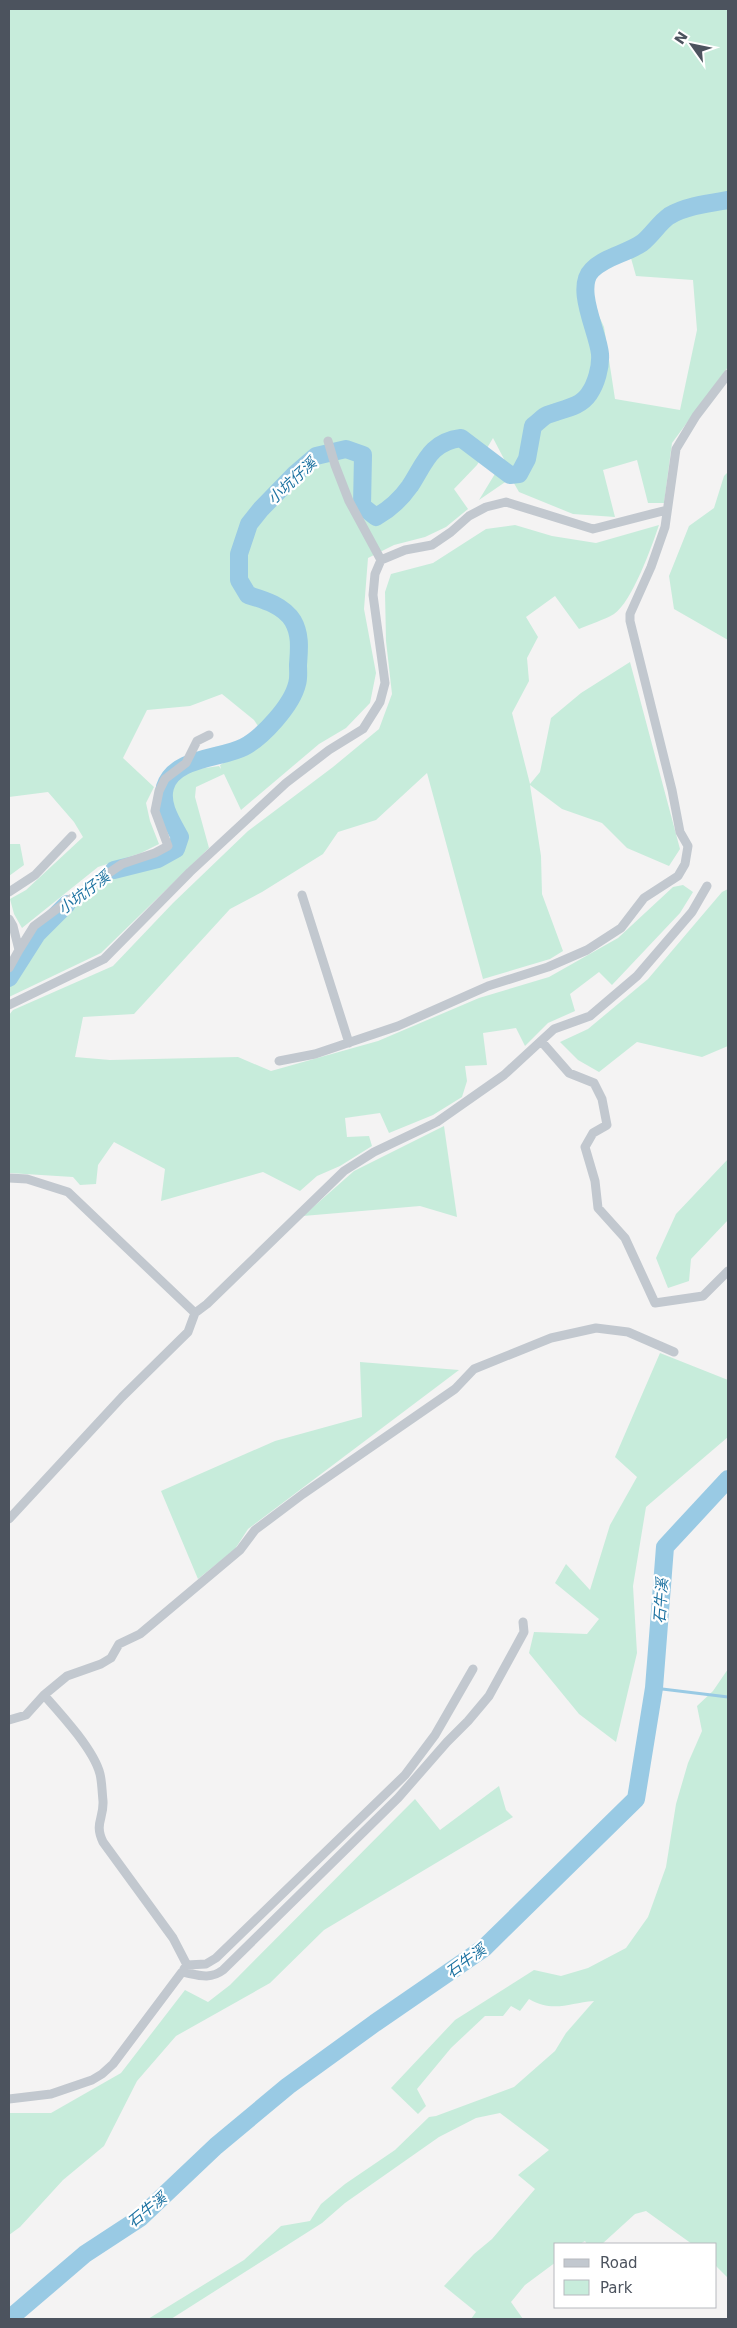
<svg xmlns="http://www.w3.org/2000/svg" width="737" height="2328" viewBox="0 0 737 2328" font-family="'DejaVu Sans','Noto Sans TC',sans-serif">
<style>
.green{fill:#c7ecdb;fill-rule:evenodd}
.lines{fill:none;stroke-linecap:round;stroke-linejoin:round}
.stream{stroke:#99cae4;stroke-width:3}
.river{stroke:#99cae4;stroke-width:18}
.street{stroke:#c2c8cf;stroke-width:9}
.labels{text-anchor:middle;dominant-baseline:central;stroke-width:4.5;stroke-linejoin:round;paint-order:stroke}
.water-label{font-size:15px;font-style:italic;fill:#1c72a1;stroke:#fff}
</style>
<rect width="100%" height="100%" fill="#f4f3f3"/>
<!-- green -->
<path class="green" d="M9,9H728V367L672,443L664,503H648L637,460L603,470L615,517L573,514L519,492L511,478L479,500L504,459L493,438L477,465L454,489L468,509L446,527L425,537L394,545L368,558L364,609L376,673L370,703L346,728L319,744L241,810L224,774L196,787L195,797L209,848L101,953L9,997V977L42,929L101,885L124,872L154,859L173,855L177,846L163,806L165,794L173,784L191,770L219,766L221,769L220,765L236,756L264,735L254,720L222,694L190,706L147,710L123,758L154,787L146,803L150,821L159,844L141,853L98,867L22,928L14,914L10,899L26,890L83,837L74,822L48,792L9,797ZM627,244L636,276L693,280L697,330L680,410L615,399L604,327L584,283Z
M728,472V640L674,609L669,576L689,526L714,508L724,476Z
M515,525L552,536L596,543L659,525C652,546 632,602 614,614C604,620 590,624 579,629L555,596L526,617L538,637L527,658L529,681L512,713L530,784L540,772L551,718L581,693L630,662L680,849L669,866L627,848L602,823L562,809L530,785L541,856L542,894L563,951L550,959L483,979L427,773L376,820L338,832L323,854L262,892L230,909L134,1014L83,1017L75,1057L110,1060L238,1057L271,1071L378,1041L479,998L549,977L618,938L673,887L683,885L693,892L680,913L612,985L599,972L570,994L575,1011L548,1023L525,1046L516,1028L483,1033L487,1065L465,1066L467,1081L462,1097L433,1115L389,1133L380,1113L345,1118L347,1137L369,1136L372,1146L340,1166L317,1176L300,1191L263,1172L161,1201L165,1169L114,1142L98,1165L96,1184L80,1185L73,1177L9,1173V1015L13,1010L113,966L173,903L248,831L333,767L379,729L392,694L386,641L385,592L391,574L433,563L486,529Z
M9,844H20L24,865L9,876Z
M728,889V1046L702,1057L637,1042L599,1072L578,1060L560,1042L588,1029L648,979L722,892Z
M444,1126L457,1217L420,1206L303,1216L354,1171Z
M728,1159V1220L691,1259L689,1281L668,1288L656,1258L676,1214Z
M660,1353L728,1380V1437L646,1507L633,1586L637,1653L616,1742L579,1714L529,1653L534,1632L587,1634L599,1619L555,1583L566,1564L590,1590L610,1525L637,1477L615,1457Z
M360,1362L459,1370L248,1529L235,1549L198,1579L161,1491L275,1441L362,1417Z
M728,1669V2278L716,2266V2244H692L646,2211L635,2214L602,2244H587L585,2241L580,2244H556V2262L525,2285L511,2302L523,2319H471L476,2312L444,2286L474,2254L492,2239L535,2189L518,2175L549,2150L500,2113L476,2118L439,2137L345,2203L322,2223L171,2319H148L244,2260L281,2226L310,2221L321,2204L345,2184L395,2150L429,2117L436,2116L514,2087L555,2051L566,2033L594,2001C569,2003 553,2013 529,1999L520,2011L511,2006L503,2016H485L451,2048L417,2089L426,2106L418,2114L391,2088L455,2020L534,1970L561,1976L588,1968L626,1948L648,1917L666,1867L676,1804L688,1763L702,1731L697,1706L713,1691Z
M499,1786L506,1810L513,1817L324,1930L270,1983L176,2036L137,2081L104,2146L63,2180L20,2227L9,2235V2113H51L121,2073L185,1990L208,2002L230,1985L415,1799L440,1830Z"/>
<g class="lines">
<!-- stream -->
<path class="stream" d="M654,1688L728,1697"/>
<!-- river -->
<path class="river" d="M114,870L158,859L176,849L180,837C172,822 160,805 165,787C174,757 221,759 244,747C263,737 292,705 297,684C299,678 298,671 298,665C299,650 301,635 293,621C284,606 265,600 248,595L239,580V554L249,524L261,509L295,474L316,456L346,449L363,455L362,506L376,517C390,509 401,499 410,486C425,463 430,442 461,438L510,475L519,474L527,459L533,426C537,423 541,419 545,416C559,409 579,409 589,394C596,384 601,367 600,354C598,332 574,288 592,270C606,256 626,254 642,243C652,235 659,223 669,216C685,206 710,203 728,200
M9,978L37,934L67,904
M9,2319L85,2254L140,2218L216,2146L288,2086L375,2023L484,1948L636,1799L654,1688L665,1547L728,1479"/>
<!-- street -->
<path class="street" d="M328,441L335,465L349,501L381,560
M9,892L35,875L72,836
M302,895L349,1043
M9,919L13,926L19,950L9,968
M19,950L34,926L65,903L122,864L155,853L168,846L155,811L159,791L165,779L186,763L197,741L209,735
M9,1005L104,959L190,872L286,783L329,750L363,729L380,702L385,683L373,595L375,574L381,560L405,550L432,545L451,532L469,516L486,507L506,502L593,529L667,510
M541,1041L569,1073L594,1083L602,1099L607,1125L593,1133L585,1147L595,1181L598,1208L625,1238L655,1303L703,1296L728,1271
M279,1061L315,1054L398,1026L488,986L548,967L587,950L621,928L644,898L678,876L685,864L688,846L680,832L672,790L630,621V614L651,567L665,527L676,449L696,416L728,374
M9,1178L27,1179L68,1192L195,1313
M9,1519L122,1397L188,1332L195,1313L207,1304L344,1171L374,1152L437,1122L504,1075L554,1029L590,1016L637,976L692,912L707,886
M44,1695C61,1714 94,1750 100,1774C102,1782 102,1792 103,1801C104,1819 94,1823 103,1842L173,1938L187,1965L184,1969
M9,1720L26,1715L44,1695L67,1676L101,1664L111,1658L119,1644L140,1634L240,1550L255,1530L303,1494L455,1389L474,1369L551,1338L596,1328L628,1332L674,1352
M187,1965L206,1964L216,1958L405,1775L435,1735L473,1669
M9,2099L51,2094L92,2080L102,2074L113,2064L182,1972C198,1975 210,1980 223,1970L398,1798L447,1742L468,1721L489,1696L524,1632L523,1622"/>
</g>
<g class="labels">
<!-- water labels -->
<g class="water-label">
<text transform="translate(292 481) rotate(-43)">小坑仔溪</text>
<text transform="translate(84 893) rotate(-37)">小坑仔溪</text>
<text transform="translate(661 1601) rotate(-86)">石牛溪</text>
<text transform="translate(466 1961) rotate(-36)">石牛溪</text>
<text transform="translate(147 2210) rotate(-39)">石牛溪</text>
</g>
</g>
<!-- border -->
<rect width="737" height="2328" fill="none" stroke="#4c535e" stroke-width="20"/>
<!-- legend -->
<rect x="554" y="2243" width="162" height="65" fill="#ffffff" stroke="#b7babf"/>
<rect x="564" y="2259" width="25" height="8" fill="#c2c8cf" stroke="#b7babf"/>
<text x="600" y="2268" font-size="15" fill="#4c535e">Road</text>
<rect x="564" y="2280" width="25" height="15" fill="#c7ecdb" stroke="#b7babf"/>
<text x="600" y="2293" font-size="15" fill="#4c535e">Park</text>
<!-- north arrow -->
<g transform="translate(692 45) rotate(303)" stroke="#ffffff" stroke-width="4" paint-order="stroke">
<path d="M0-4L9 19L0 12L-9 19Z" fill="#4c535e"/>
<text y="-8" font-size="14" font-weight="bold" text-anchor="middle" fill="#4c535e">N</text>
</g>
</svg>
